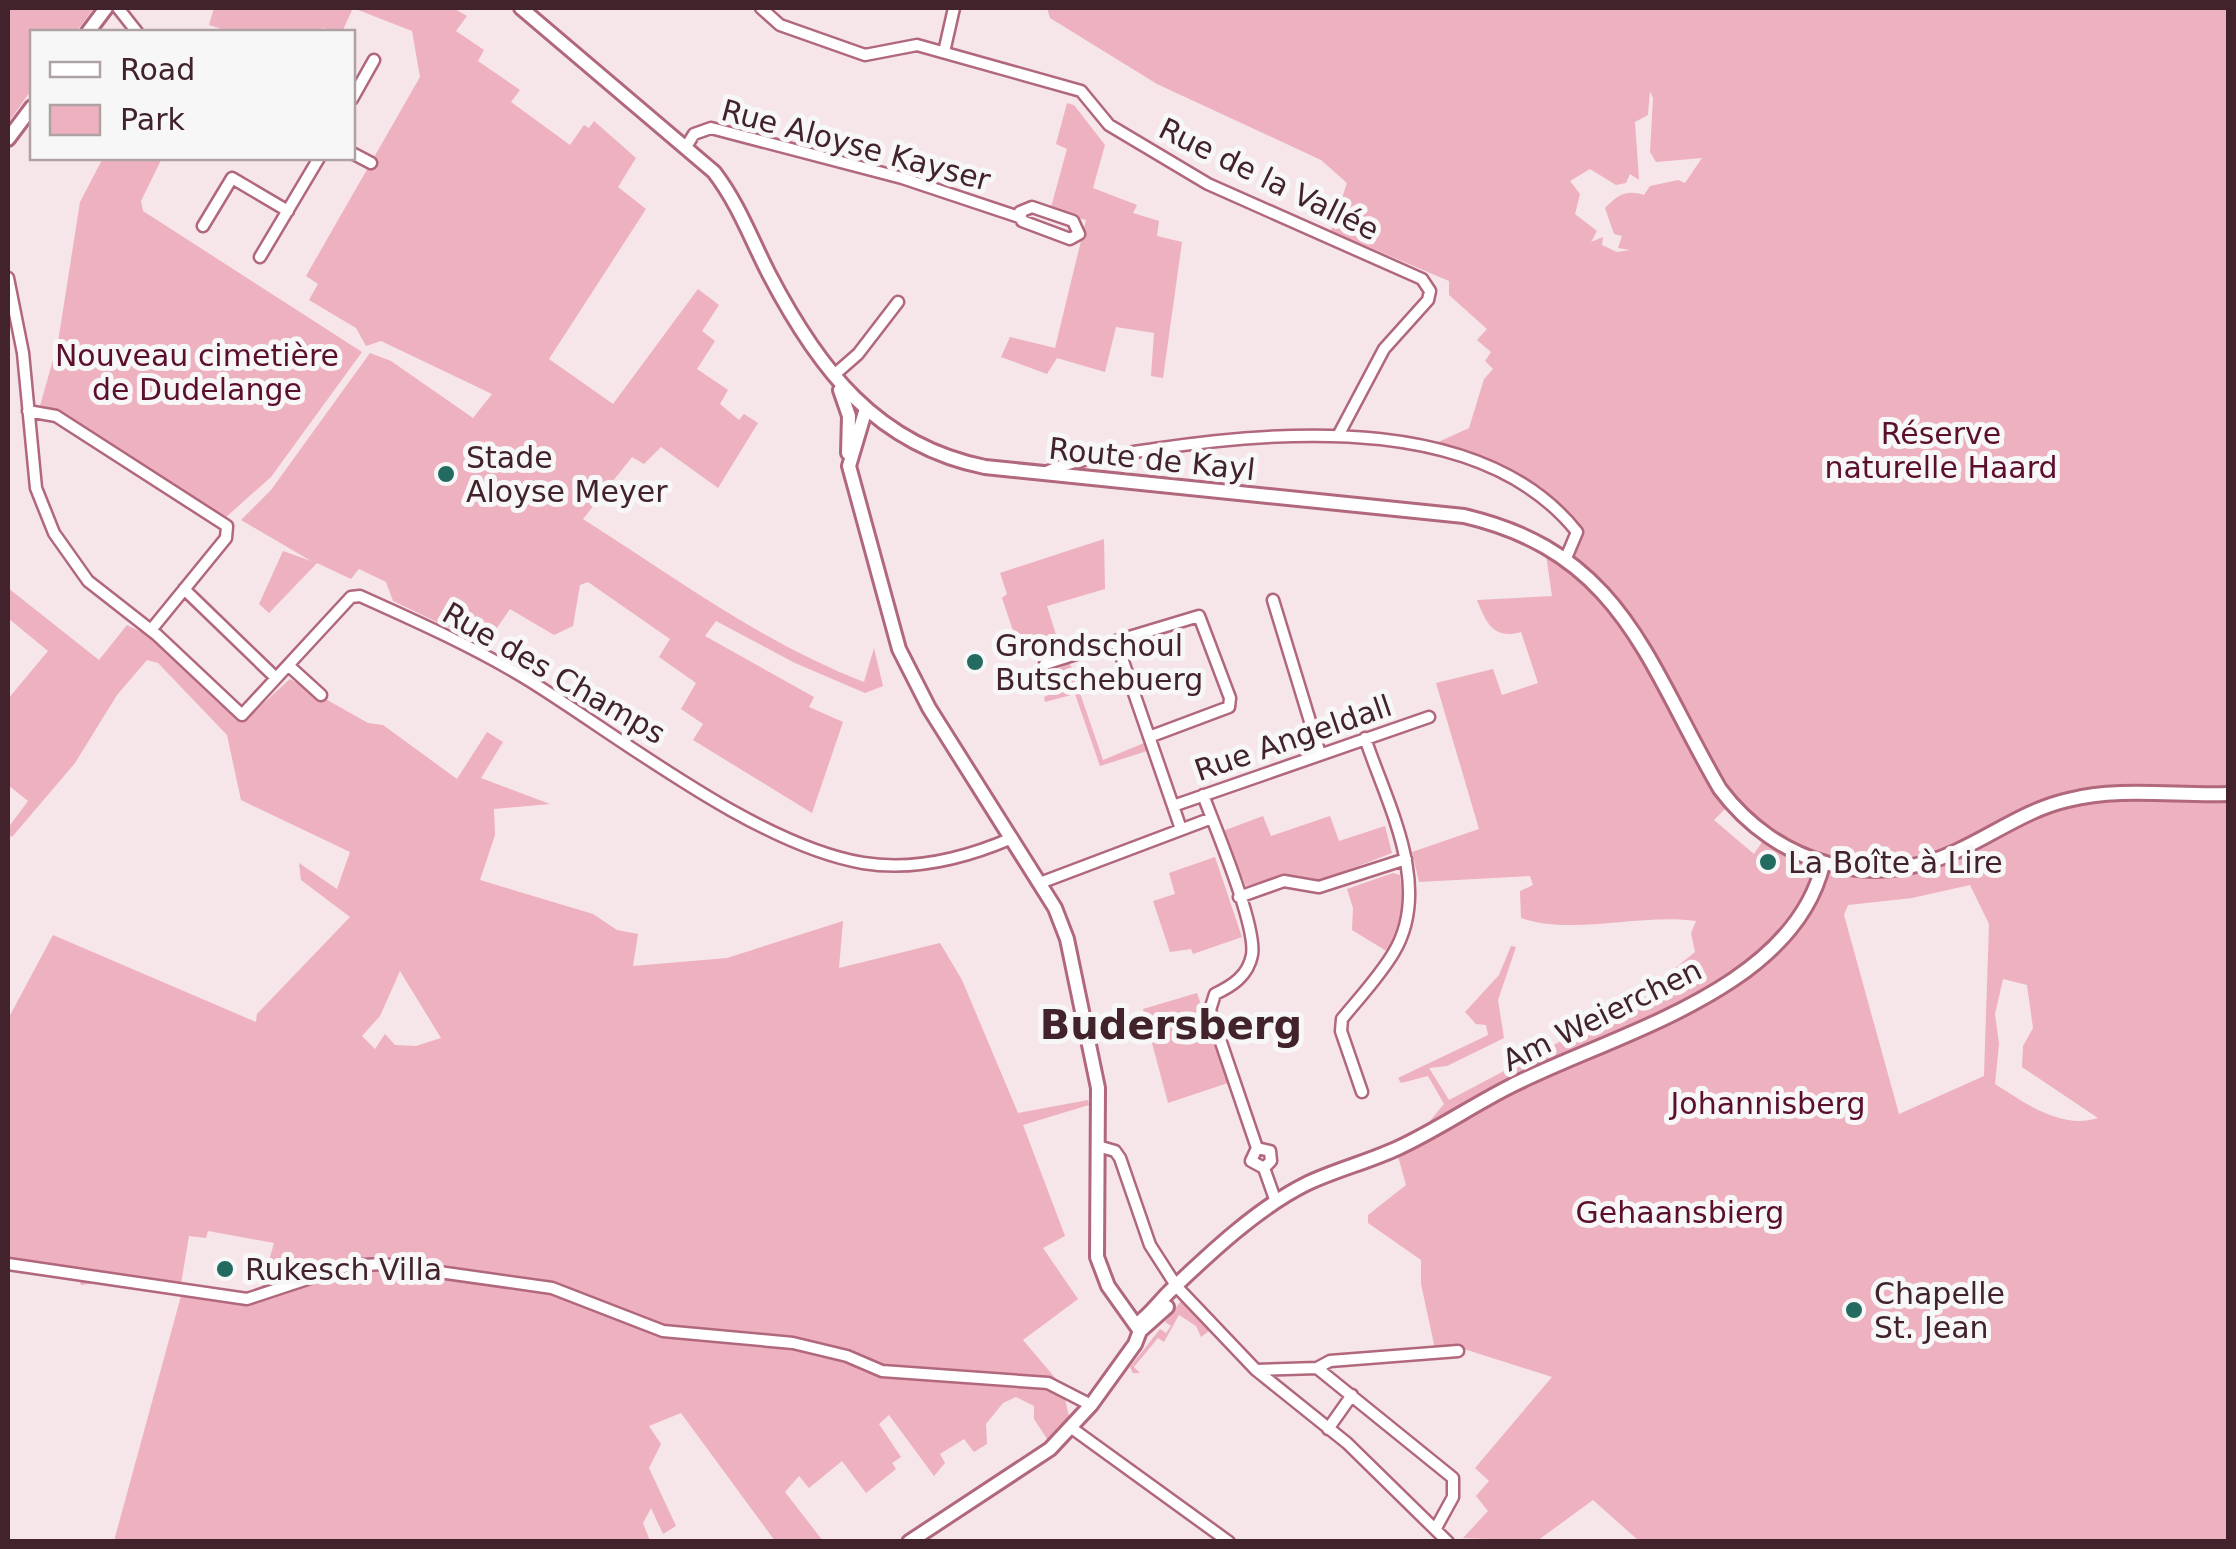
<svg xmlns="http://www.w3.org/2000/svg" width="2236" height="1549" viewBox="0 0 2236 1549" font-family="'DejaVu Sans',sans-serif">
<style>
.green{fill:#eeb1c0;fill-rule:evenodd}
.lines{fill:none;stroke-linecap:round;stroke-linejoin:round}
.minor-casing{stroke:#b1677c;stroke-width:15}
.major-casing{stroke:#b1677c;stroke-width:18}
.minor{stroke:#fff;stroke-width:10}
.major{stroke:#fff;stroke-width:12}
.poi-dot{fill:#236b61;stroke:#f7f7f7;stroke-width:4}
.labels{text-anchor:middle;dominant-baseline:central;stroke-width:10;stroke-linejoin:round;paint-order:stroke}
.street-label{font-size:30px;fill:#42232b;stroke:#f7f7f7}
.park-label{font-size:30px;fill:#5c0e2d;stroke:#f7f7f7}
.poi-label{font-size:30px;fill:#42232b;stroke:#f7f7f7;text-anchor:start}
.district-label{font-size:40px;font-weight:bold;fill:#42232b;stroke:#f7f7f7}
</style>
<rect width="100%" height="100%" fill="#f6e5e9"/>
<!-- green -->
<path class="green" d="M8,8H94L76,32H32V89L8,123Z
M214,8H453L467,16L456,31L484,50L478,61L520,90L511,102L570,145L584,125L589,128L594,121L636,158L618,187L646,209L549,359L613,404L698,289L719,305L702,331L715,341L697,369L728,390L720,404L739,420L744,414L758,423L718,488L661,447L644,464L632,457L583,519C674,577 763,643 864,682L874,648L883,686L865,693L795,663L716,621L705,636L814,697L809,707L843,722L812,813L693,740L703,724L681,709L696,683L659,657L670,639L588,582L580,585L573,626L554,635L510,609L485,645L393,601L386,582L359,569L351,579L317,563L269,613L259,604L283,551L311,561L241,520L271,490L370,353L391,361L473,418L492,394L381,341L366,346L356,328L309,300L318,284L306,276L420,77L412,31L353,8L342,32L322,28L319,32H231L209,25Z
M1047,8H2228V1541H1639L1593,1500L1537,1541L1463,1538L1488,1511L1476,1496L1489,1481L1475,1468L1552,1377L1461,1348L1435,1349L1421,1284V1260L1368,1223V1215L1406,1185L1396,1149L1414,1140L1444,1104L1428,1076L1401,1083L1398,1078L1488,1035L1486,1025L1476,1024L1465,1012L1499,975L1511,946L1516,947L1498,1000L1504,1038L1447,1066L1429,1068L1449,1100L1677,980L1673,970L1695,952L1691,933L1696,921C1641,913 1571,936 1521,918L1520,891L1533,885L1530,876L1419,882L1412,852L1479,829L1436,683L1493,669L1502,695L1538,683L1521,632C1494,640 1486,623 1477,600L1552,596L1546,555L1562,565L1579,525C1534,485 1493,459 1434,444L1469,428L1484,379L1493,369L1485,361L1491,352L1477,340L1487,329L1449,295V281L1331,231L1347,183L1321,160L1157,84L1050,18ZM1650,91L1653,98L1650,152L1656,162L1702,158L1685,183L1678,180L1650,186L1644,195C1627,189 1617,195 1605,208L1614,234L1622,236L1618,248L1630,250L1617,252L1602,245L1603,237L1591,242L1597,231L1575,214L1580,194L1570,181L1590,169L1616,185L1626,183L1630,174L1639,180L1635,122L1648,115ZM1730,804L1766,836L1754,854L1714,820ZM1970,885L1989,924L1984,1076L1899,1114L1844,915L1848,905L1912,898ZM2003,979L2027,985L2033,1028L2023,1046L2022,1067L2098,1118C2061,1130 2025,1103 1995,1084L1999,1044L1995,1014Z
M1067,103L1074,105L1105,145L1093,188L1137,205L1133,213L1159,221L1157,236L1182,242L1163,378L1151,376L1154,333L1116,327L1105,372L1057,358L1047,374L1001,357L1010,337L1055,348L1086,220L1050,211L1067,149L1056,144Z
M103,158H162L141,201L143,211L362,352L271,477L225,518L58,411L40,406L58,342L80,202Z
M1104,539L1105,589L1047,606L1061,651L1022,657L1002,598L1007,594L1000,573Z
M8,588L99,660L127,625L160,641V647L221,705H231L246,719L290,679L368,723L383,725L457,779L487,732L503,742L481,778L550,804L494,809L495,835L480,880L593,914L617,930L638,934L633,966L727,958L843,921L839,968L940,943L962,980L1018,1113L1088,1100L1089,1105L1023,1125L1065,1236L1043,1248L1078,1299L1023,1340L1057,1380L1026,1377L1065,1399L1069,1416L1047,1439L1034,1419V1406L1016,1397L1003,1403L986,1424L987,1444L974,1452L964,1439L940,1454L945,1463L934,1476L889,1415L879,1424L901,1457L892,1463L896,1469L866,1493L842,1461L809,1488L799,1476L785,1492L823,1541H775L681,1413L649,1426L661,1444L649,1468L676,1526L663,1534L651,1508L643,1523L650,1541H114L181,1296L105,1282L81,1285L79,1280L8,1271V1019L53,935L256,1022L257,1014L350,917L301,880L299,863L337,889L350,852L241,800L227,735L158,663L147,660L117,695L75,763L12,837L8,834V828L28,801L8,785V699L48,651L8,618ZM400,971L441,1038L416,1046L395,1045L385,1034L375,1049L362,1036L380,1016ZM208,1231L274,1243L260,1292L225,1293L181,1284L189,1236L206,1238ZM553,1293L664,1329L788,1345L701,1342L668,1336Z
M1069,661L1103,760L1144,743L1147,751L1100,766L1075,694L1045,702L1044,697L1051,694L1047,678Z
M1263,816L1271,836L1330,816L1339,841L1385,826L1392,853L1320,881L1284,876L1246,886L1223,831Z
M1215,857L1242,937L1193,954L1191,949L1170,952L1153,901L1175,894L1169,873Z
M1393,873L1400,875L1403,911L1388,952L1352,930L1353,908L1347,889Z
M1197,993L1228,1083L1168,1103L1143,1009Z
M1181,1301L1209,1331L1201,1337L1196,1326L1179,1315L1164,1342L1158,1338L1134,1367L1140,1373H1133L1130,1367L1160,1329L1166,1333L1171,1326L1165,1322Z"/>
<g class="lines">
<!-- minor casing -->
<g class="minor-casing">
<path id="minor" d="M118,8L137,32
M761,8L780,25L865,55L917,45L1081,91L1109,125L1208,184L1422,279L1430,291L1428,300L1384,349L1339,434
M944,52L954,8
M352,99L374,60
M686,147L694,134L711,128L902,178L1019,217
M352,153L371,163
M1032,207L1073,221L1079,234L1070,239L1022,221L1020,212Z
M203,226L232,178L288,211
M260,257L319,158
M8,278L23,353L36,488L54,533L88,581L157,635L242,715L351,597L360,596C418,622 476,648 530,681C623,739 757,845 863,863C913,871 966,858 1012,838
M834,375L858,354L898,302
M28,411L56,416L227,526L226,538L151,630
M1044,473C1078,457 1118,455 1155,449C1287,429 1484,415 1577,532L1566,558
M184,589L276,678
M1273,600L1320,754
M1045,664L1116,641
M288,665L321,695
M1149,737L1229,707L1230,698L1199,616L1116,641L1181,829
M1203,795C1215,827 1257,926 1252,955C1248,976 1232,986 1215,994L1210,1010L1257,1148L1251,1161L1264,1168L1271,1161L1270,1151L1257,1148
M1173,806L1429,717
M1040,883L1212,818
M1239,897L1284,881L1319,887L1406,859
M1362,1092L1341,1031L1342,1019C1359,998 1380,976 1394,952C1433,886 1387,804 1365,738
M1101,1147L1115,1151L1120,1158L1150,1245L1177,1287L1256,1370L1347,1443L1448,1542
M1264,1168L1276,1202
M8,1264L247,1299L347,1266L382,1264L552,1288L663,1331L793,1343L847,1356L882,1371L1048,1383L1091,1405
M1317,1368L1453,1478V1497L1436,1528
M1256,1370L1317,1368L1330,1361L1458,1351
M1073,1429L1229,1542
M1328,1429L1352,1395"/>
</g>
<!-- major casing -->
<g class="major-casing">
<path id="major" d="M521,8L714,172C738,203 751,239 769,274C818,368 876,445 985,467L1464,516C1623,553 1647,664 1720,789C1776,864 1871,892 1957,851C1994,834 2028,809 2068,800C2120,787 2176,796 2228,794
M88,32L106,8
M8,139L32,107
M840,390L849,416L848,453
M865,412L849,466L899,649L929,708L1055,908L1067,939L1098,1088L1097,1257L1108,1286L1140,1331
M1137,1324C1150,1315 1158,1303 1169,1292C1208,1255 1256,1209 1306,1184C1335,1170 1368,1162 1398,1148C1437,1130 1473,1105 1511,1086C1613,1034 1793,991 1823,864
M909,1542L1050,1449L1091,1405L1135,1344L1140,1331L1167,1307"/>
</g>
<!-- minor -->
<use href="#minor" class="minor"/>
<!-- major -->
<use href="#major" class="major"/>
</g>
<!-- markers -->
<g class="poi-dot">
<circle cx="446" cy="474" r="10"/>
<circle cx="975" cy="662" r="10"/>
<circle cx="1768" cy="862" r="10"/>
<circle cx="225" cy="1269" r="10"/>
<circle cx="1854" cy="1310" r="10"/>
</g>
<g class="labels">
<!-- street labels -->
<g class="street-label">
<text transform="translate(856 145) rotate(15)">Rue Aloyse Kayser</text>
<text transform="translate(1269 179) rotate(26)">Rue de la Vallée</text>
<text transform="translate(1152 459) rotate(6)">Route de Kayl</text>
<text transform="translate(554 673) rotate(30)">Rue des Champs</text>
<text transform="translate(1293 738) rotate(-19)">Rue Angeldall</text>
<text transform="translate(1602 1015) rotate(-26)">Am Weierchen</text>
</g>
<!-- park labels -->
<g class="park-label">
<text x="197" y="355">Nouveau cimetière<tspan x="197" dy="34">de Dudelange</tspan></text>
<text x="1941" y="433">Réserve<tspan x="1941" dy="34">naturelle Haard</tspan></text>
<text x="1768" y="1103">Johannisberg</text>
<text x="1680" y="1212">Gehaansbierg</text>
</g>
<!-- poi labels -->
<g class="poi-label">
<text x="466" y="457">Stade<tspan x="466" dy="34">Aloyse Meyer</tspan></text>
<text x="995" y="645">Grondschoul<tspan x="995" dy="34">Butschebuerg</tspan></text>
<text x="1788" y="862">La Boîte à Lire</text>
<text x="245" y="1269">Rukesch Villa</text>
<text x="1874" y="1293">Chapelle<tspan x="1874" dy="34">St. Jean</tspan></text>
</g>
<!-- district labels -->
<g class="district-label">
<text x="1171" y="1025">Budersberg</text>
</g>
</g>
<!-- border -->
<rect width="2236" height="1549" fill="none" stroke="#42232b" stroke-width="20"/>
<!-- legend -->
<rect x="30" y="30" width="325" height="130" fill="#f7f7f7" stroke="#afa2a5" stroke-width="2.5"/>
<rect x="50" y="62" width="50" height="15" fill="#ffffff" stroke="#afa2a5" stroke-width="2.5"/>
<text x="120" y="80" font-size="30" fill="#42232b">Road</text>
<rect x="50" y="105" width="50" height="30" fill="#eeb1c0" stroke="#afa2a5" stroke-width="2.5"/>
<text x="120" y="130" font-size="30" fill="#42232b">Park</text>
</svg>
